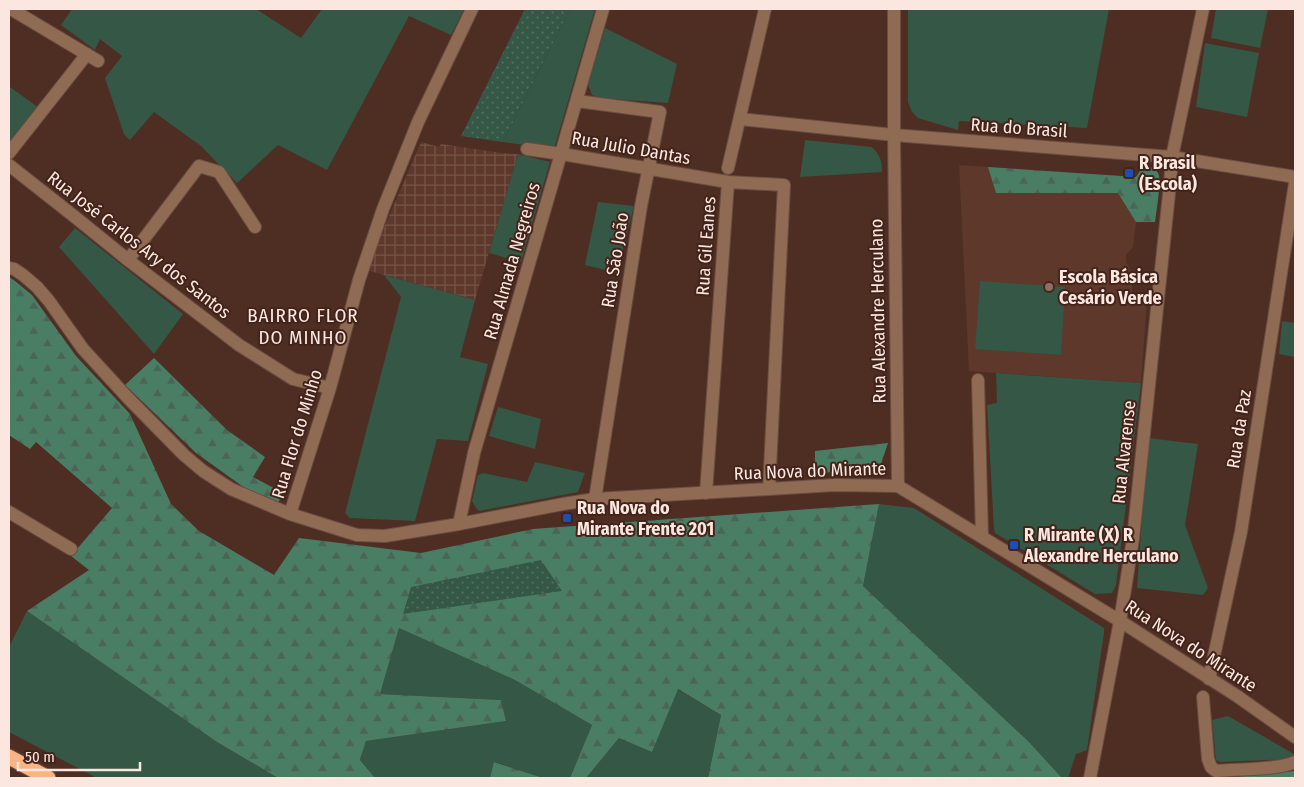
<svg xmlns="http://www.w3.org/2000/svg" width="1304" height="787" viewBox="0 0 1304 787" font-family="'Fira Sans Condensed',sans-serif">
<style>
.built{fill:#5d382b}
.industrial{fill:url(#industrial-grid)}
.grass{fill:#345746}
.forest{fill:url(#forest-firs)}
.park{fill:url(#park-dots)}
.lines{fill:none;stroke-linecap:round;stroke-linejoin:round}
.minor-casing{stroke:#6a4c41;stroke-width:14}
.tertiary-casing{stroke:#6a4c41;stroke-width:14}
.motorway-casing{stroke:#6a4c41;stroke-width:17}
.minor{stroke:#8f6b53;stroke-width:12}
.tertiary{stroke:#8f6b53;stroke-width:12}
.motorway{stroke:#fab484;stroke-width:15}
.transit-dot{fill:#1a4fb4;stroke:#43241a;stroke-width:2}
.education-dot{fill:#8d6e63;stroke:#43241a;stroke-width:2}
.labels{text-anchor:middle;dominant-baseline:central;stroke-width:4;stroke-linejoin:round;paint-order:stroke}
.street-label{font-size:18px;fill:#fce7e0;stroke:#43241a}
.poi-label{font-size:18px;font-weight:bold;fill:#fce7e0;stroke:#43241a;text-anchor:start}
.neighbourhood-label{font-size:19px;letter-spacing:1px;fill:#fce7e0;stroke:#43241a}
</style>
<defs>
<pattern id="industrial-grid" width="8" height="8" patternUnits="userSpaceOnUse" patternTransform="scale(1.25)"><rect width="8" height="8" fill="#5d382b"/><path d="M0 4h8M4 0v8" fill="none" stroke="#755549"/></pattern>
<pattern id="forest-firs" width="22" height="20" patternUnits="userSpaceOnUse" patternTransform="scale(1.25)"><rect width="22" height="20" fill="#497e65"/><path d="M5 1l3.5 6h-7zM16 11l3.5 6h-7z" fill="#4a6456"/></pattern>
<pattern id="park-dots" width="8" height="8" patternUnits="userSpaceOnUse" patternTransform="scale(1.25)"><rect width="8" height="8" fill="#345746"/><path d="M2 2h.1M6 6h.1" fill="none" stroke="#526f60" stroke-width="1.8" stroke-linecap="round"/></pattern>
</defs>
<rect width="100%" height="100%" fill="#4e2e23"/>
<!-- built -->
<path class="built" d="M959,165L1136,177L1144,165L1151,167L1157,171L1160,178L1155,222H1136L1133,247L1126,255V262L1132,273V301L1147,302L1141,383L969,371Z"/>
<!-- industrial -->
<path class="industrial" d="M421,142L439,147L441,144L502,153L518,154L475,300L366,270Z"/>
<!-- grass -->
<path class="grass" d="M72,9H256L301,38L322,9H464L451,35L409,16L327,170L278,145L237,183L201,146L154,112L130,140L124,134L105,78L122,56L100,39L95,50L61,25Z
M570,9H595L554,149L503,142Z
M908,9H1109L1087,128L959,121L958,130L918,118L912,112L908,102Z
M1216,9H1268L1260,48L1211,38Z
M605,28L677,64L668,103L599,98L592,95L588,84Z
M1205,43L1259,53L1247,117L1196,107Z
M10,87L39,108L9,144V89Z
M805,140L872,147C880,155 882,161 882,172L800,177Z
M518,154L550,162L521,262L489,253Z
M598,202L634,206L617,273L585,265Z
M75,228L183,314L154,354L59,247Z
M384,275L475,300L460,357L488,364L468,441L437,439L415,521L350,518L345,513L401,297Z
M980,281L1065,287L1061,355L975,349Z
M1282,321L1295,323V357L1279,354Z
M996,373L1141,383L1116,585L1112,593L1095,594L995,533L994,529L987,405L997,403Z
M498,407L541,419L535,449L489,436Z
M1148,438L1198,444L1185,525L1208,588L1203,595L1137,588Z
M535,462L585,473L578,492L479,511L476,508L472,501L478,475L483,473L527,482Z
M879,504L914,508L1104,628V633L1087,750L1076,754L1068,778H1062L1029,742L863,586Z
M27,611L217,742L278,778H97L9,732V647Z
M399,628L515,680L592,725L570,778H543L495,762L490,778H375L360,760L366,741L506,721L501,700L380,694Z
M677,689L721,715L708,778H586L619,738L652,752Z
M1228,716L1294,754L1293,759L1220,762L1216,760L1212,720Z"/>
<!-- forest -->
<path class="forest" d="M1144,165C1150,167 1155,168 1158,173C1162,180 1156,212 1155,222H1136L1118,193H996L988,167L1136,177Z
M9,277L15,281L32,295L76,356L130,414L171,504L199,531L274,575L299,538L421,553L533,529L879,504L863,586L1029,742L1062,778H708L721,715L678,689L652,752L619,738L586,778H570L592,725L515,680L399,628L380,694L501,700L506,721L366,741L360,760L375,778H278L217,742L27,611L89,570L71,556L112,508L36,442L30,449L9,435Z
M154,358L227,430L265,457L253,477L283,493L278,503L249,491L196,453L125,385Z
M888,443L879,470L815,473V451Z
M494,762L543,778H490Z
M1295,771V778H1224Z"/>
<!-- park -->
<path class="park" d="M525,9H570L503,142L461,136Z
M541,560L562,591L403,614L411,587Z"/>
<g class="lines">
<!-- minor casing -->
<g class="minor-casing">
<path id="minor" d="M11,9L98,61
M577,101L660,112L641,206L595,499
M740,119L894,135L898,486
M527,149L562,154L728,182
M9,153L87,54
M9,165L75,217L128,260L239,345L293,379L330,388
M728,168L765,9
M128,260L199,166L219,172L255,227
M9,268L14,269L23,275L37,287L49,301L83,349L128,398L184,455L203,471L231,489L290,514L357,535L385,536L459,524L563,504L595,499L769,489L835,485L898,486L1120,621L1237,696L1295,737
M978,380L982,537
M706,493L728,182L784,185L769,489
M9,512L71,549
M290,514L330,388L359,280L383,209L418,122L472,9
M459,524L474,453L603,9
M1209,679L1241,532L1295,183
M1203,697L1208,759L1211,767L1216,771C1235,769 1280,770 1295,762
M1090,778L1120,621L1133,539L1170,184L1172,157L1203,9"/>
</g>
<!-- tertiary casing -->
<g class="tertiary-casing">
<path id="tertiary" d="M894,9V135L1172,157L1295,177"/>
</g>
<!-- motorway casing -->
<g class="motorway-casing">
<path id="motorway" d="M9,757L48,778"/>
</g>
<!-- minor -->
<use href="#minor" class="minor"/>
<!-- tertiary -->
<use href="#tertiary" class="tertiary"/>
<!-- motorway -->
<use href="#motorway" class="motorway"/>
</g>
<!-- markers -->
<g class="transit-dot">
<rect x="1124" y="168" width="10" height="10" rx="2.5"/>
<rect x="562" y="513" width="10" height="10" rx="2.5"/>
<rect x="1009" y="540" width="10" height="10" rx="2.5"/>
</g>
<circle class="education-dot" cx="1049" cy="287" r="5"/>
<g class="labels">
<!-- street labels -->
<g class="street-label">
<text transform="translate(1019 128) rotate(4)">Rua do Brasil</text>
<text transform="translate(631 148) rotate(10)">Rua Julio Dantas</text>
<text transform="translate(139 245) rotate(38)">Rua José Carlos Ary dos Santos</text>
<text transform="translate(706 246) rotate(-86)">Rua Gil Eanes</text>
<text transform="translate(615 260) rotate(-81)">Rua São João</text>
<text transform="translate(512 261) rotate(-74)">Rua Almada Negreiros</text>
<text transform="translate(878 311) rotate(-91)">Rua Alexandre Herculano</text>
<text transform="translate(1239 429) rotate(-81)">Rua da Paz</text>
<text transform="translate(297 434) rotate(-73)">Rua Flor do Minho</text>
<text transform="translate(1124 452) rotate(-84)">Rua Alvarense</text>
<text transform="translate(810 471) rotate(-2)">Rua Nova do Mirante</text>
<text transform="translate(1191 646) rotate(33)">Rua Nova do Mirante</text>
</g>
<!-- poi labels -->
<g class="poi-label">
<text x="1139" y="163">R Brasil<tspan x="1139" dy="21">(Escola)</tspan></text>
<text x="1059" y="277">Escola Básica<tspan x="1059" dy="21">Cesário Verde</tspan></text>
<text x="577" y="508">Rua Nova do<tspan x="577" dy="21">Mirante Frente 201</tspan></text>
<text x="1024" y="535">R Mirante (X) R<tspan x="1024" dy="21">Alexandre Herculano</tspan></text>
</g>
<!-- neighbourhood labels -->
<g class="neighbourhood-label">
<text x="303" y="315">BAIRRO FLOR<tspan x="303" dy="22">DO MINHO</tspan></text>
</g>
</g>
<!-- border -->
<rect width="1304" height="787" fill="none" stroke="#fce7e0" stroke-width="20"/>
<!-- scale -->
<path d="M18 762v8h122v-8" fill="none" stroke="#fce7e0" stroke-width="2.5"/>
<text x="25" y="762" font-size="15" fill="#fce7e0" stroke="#43241a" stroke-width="4" paint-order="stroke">50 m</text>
</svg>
